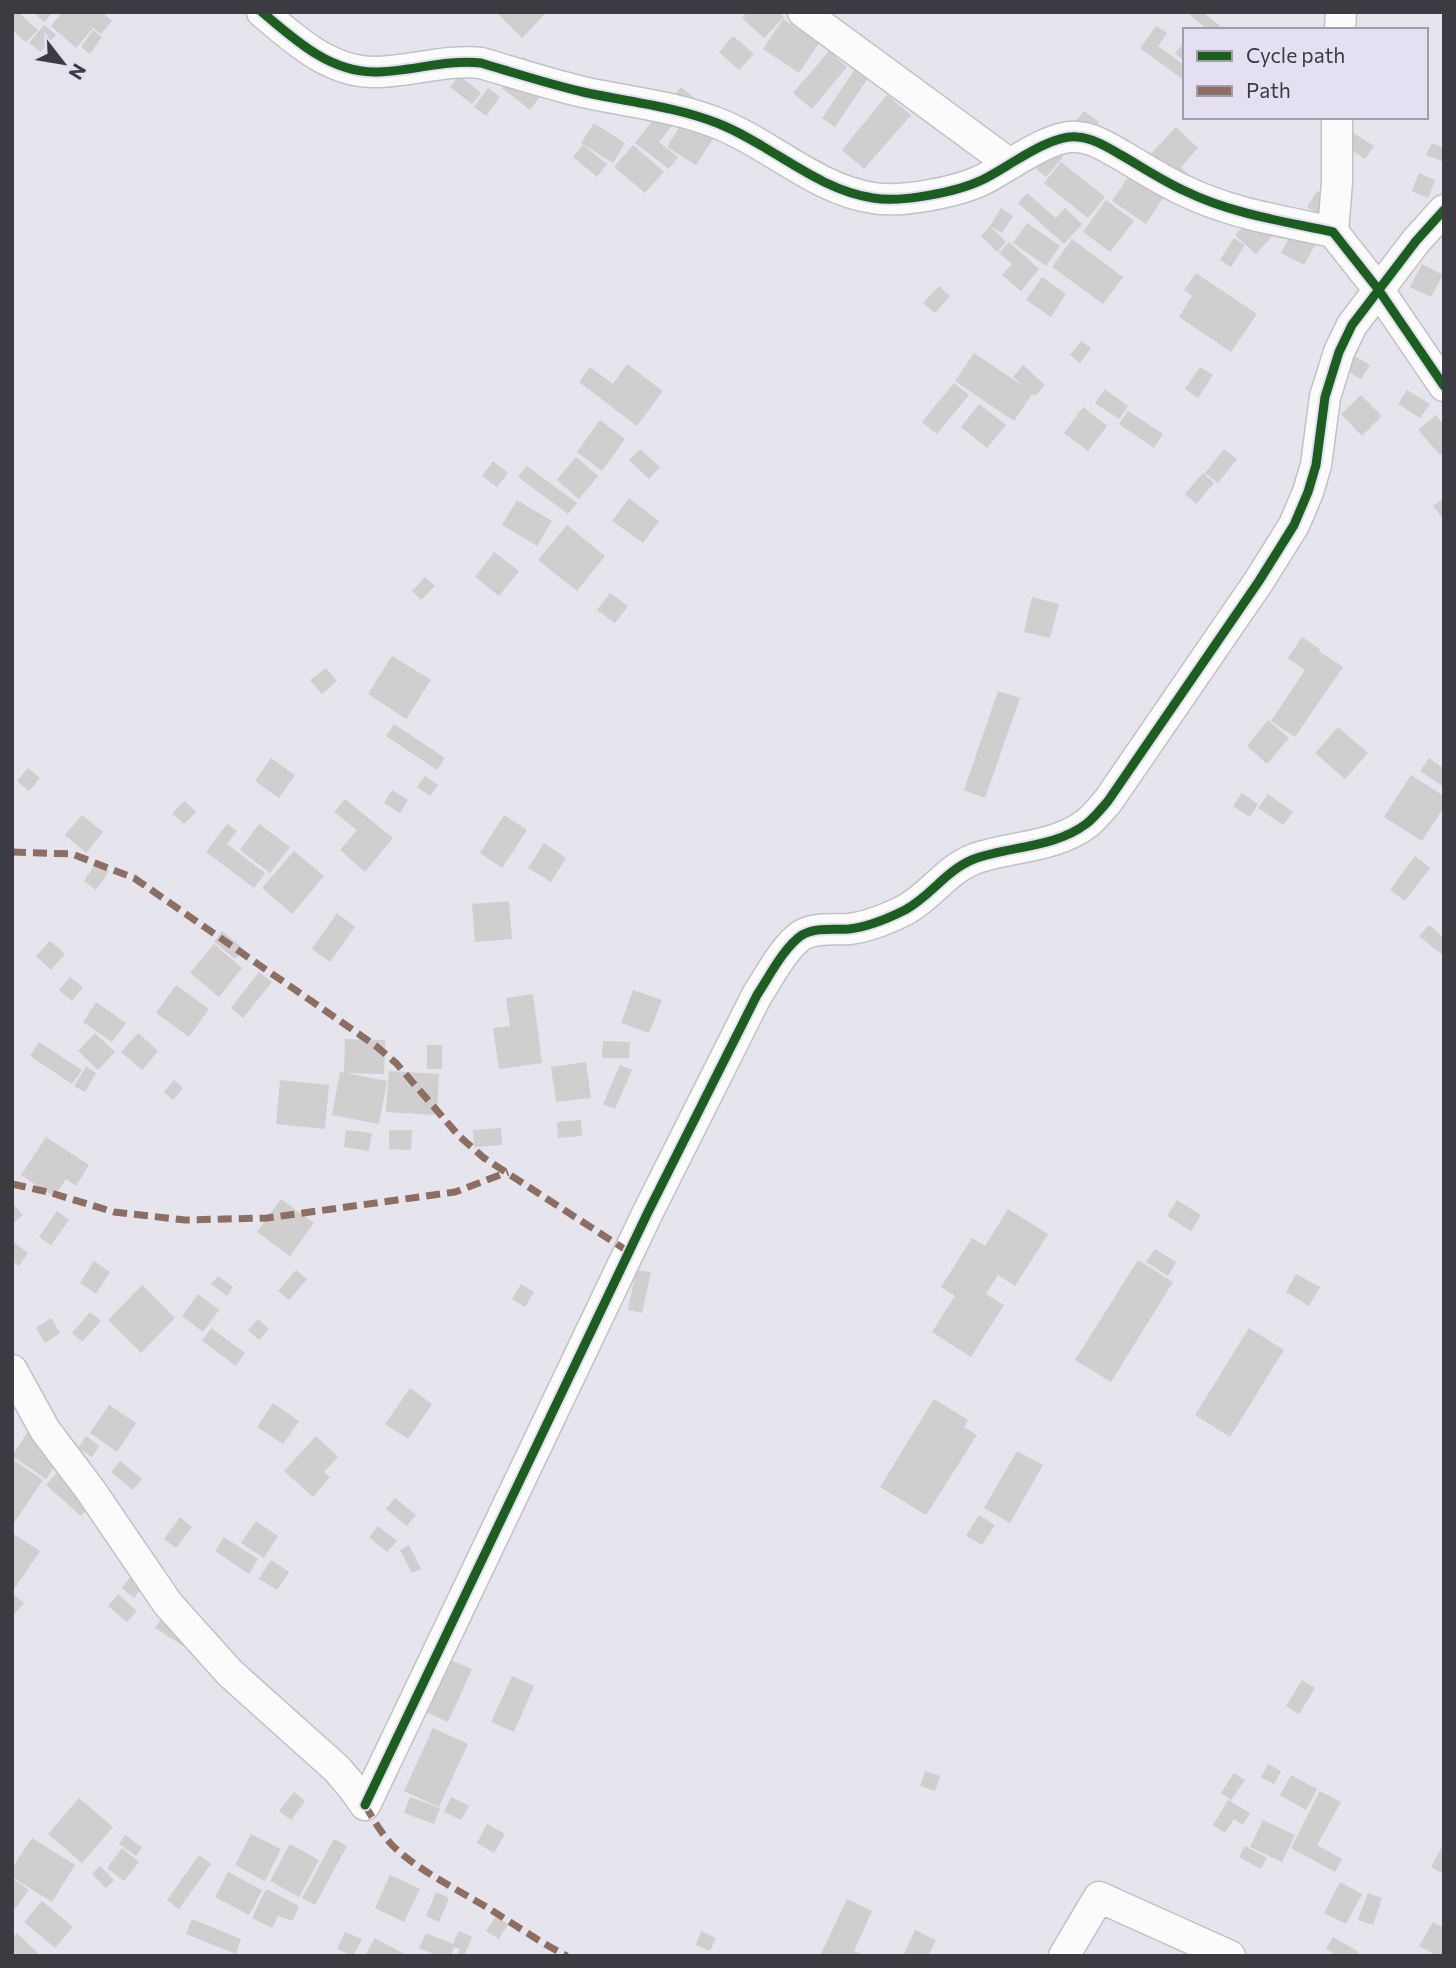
<svg xmlns="http://www.w3.org/2000/svg" width="1456" height="1968" viewBox="0 0 1456 1968" font-family="Commissioner,sans-serif">
<style>
.building{fill:#d1ced0}
.lines{fill:none;stroke-linecap:round;stroke-linejoin:round}
.minor-casing{stroke:#c2c1c8;stroke-width:33}
.minor{stroke:#fbfbfc;stroke-width:30}
.quiet{stroke:#8d6e63;stroke-width:7;stroke-dasharray:14 7;stroke-linecap:butt}
.cycleway-casing{stroke:#e4e0f1;stroke-width:13}
.cycleway{stroke:#1b5e20;stroke-width:9}
</style>
<rect width="100%" height="100%" fill="#e6e4ed"/>
<!-- building -->
<path class="building" d="M12,12H22L20,14L38,30L26,42L12,30Z
M33,12H53L44,22Z
M62,12H102L112,21L101,34L93,28L76,48L51,26Z
M496,12H547L522,38Z
M747,12H779L784,17L764,38L742,18Z
M1193,12H1203L1220,26L1217,30H1208L1190,15Z
M783,19L819,43L799,73L763,49Z
M44,25L56,35L41,52L29,43Z
M1156,26L1167,33L1158,46L1185,66V81L1140,48Z
M93,30L102,37L90,54L81,47Z
M733,36L754,54L739,70L719,52Z
M1185,42V62L1175,53Z
M829,51L847,67L812,109L793,93Z
M524,57L553,79L530,110L502,88Z
M855,69L868,78L835,127L822,118Z
M459,75L481,93L472,104L450,87Z
M681,87L699,102L672,98Z
M488,88L500,97L486,116L474,107Z
M887,95L911,115L864,169L842,150Z
M660,111L675,122L659,142L678,157L669,169L635,143Z
M1084,111L1099,122L1081,145L1066,134Z
M684,120L713,139L696,165L667,147Z
M594,123L625,143L613,163L581,143Z
M1339,124L1374,146L1365,159L1331,137Z
M1176,127L1198,148L1181,167L1188,174L1176,188L1146,159Z
M1432,143L1444,148V162L1426,155Z
M583,145L607,164L597,177L573,157Z
M633,145L664,172L645,193L614,167Z
M1051,147L1063,157L1046,177L1034,167Z
M1061,162L1105,197L1088,218L1044,183Z
M1135,167L1169,189L1146,224L1112,201Z
M1419,173L1435,180L1428,198L1412,191Z
M1317,191L1344,208L1334,224L1307,207Z
M1027,193L1056,218L1065,208L1082,224L1064,244L1018,203Z
M1106,200L1134,221L1110,252L1083,232Z
M1001,208L1013,216L1002,233L990,226Z
M1255,215L1275,233L1256,254L1235,235Z
M1027,223L1060,246L1046,266L1013,243Z
M1296,225L1319,238L1304,265L1281,253Z
M990,226L1006,242L997,252L981,236Z
M1234,238L1245,245L1231,267L1220,260Z
M1072,239L1123,277L1103,304L1052,267Z
M1009,242L1039,269L1021,291L1002,275L1012,264L999,253Z
M1422,264L1443,275L1431,297L1410,287Z
M1196,273L1257,314L1231,352L1179,317L1192,296L1184,290Z
M1042,277L1066,294L1051,317L1026,300Z
M939,286L950,296L935,313L923,303Z
M1081,341L1091,348L1080,363L1070,355Z
M974,353L1026,388L1013,377L1023,365L1045,385L1035,396L1032,394L1014,421L955,381Z
M1351,354L1370,365L1361,379L1343,369Z
M627,364L663,391L637,426L579,382L590,367L613,384Z
M1200,367L1213,375L1198,398L1185,389Z
M954,383L969,395L937,434L922,422Z
M1105,389L1128,406L1119,419L1095,403Z
M1407,390L1430,404L1420,418L1398,404Z
M1361,395L1382,416L1362,436L1341,414Z
M979,404L1006,425L987,448L961,427Z
M1083,407L1107,426L1088,451L1064,433Z
M1128,411L1163,434L1154,448L1119,424Z
M1436,415L1444,425V452L1440,455L1418,430Z
M600,420L625,439L602,471L577,452Z
M640,449L660,467L649,479L629,460Z
M1224,449L1237,459L1218,483L1205,473Z
M576,457L598,476L579,499L557,480Z
M493,461L508,473L497,487L482,476Z
M527,466L577,503L568,514L518,477Z
M1203,473L1214,483L1196,504L1185,494Z
M629,498L659,521L643,543L612,521Z
M1444,498V520L1433,506Z
M517,500L552,521L537,546L502,525Z
M567,525L605,556L577,591L538,560Z
M494,552L519,571L499,596L475,577Z
M425,577L435,586L421,600L412,591Z
M610,593L628,606L615,623L597,610Z
M1032,597L1059,604L1050,638L1024,632Z
M1302,637L1320,649L1319,651L1343,667L1295,737L1271,721L1305,670L1288,658Z
M392,656L431,680L406,719L368,694Z
M326,668L337,681L322,694L310,680Z
M998,691L1020,698L985,798L964,790Z
M1268,720L1289,738L1267,764L1247,746Z
M394,724L445,758L437,770L386,736Z
M1338,727L1368,753L1345,779L1315,753Z
M271,758L295,775L279,798L255,781Z
M1429,758L1444,769V787L1420,771Z
M28,768L40,778L29,791L17,781Z
M1411,775L1444,796V807L1422,841L1384,817Z
M425,776L438,785L430,796L417,787Z
M392,790L408,800L400,813L384,803Z
M1242,793L1258,804L1250,817L1233,806Z
M1268,794L1293,812L1283,825L1258,808Z
M345,799L393,838L365,872L340,850L357,830L334,812Z
M185,801L196,812L184,824L172,813Z
M82,815L103,832L86,853L65,835Z
M504,815L527,830L502,868L480,853Z
M227,824L237,831L227,844L265,873L254,888L206,852Z
M259,824L290,847L270,873L240,850Z
M544,843L566,858L551,882L528,868Z
M294,851L324,876L292,914L262,888Z
M1415,856L1430,868L1405,901L1390,890Z
M96,863L109,871L96,890L84,881Z
M509,901L512,939L475,942L472,904Z
M337,913L355,927L330,962L312,949Z
M1429,925L1444,938V951L1441,954L1419,936Z
M222,931L244,949L235,959L214,942Z
M50,941L65,954L51,970L36,956Z
M214,944L242,968L219,997L190,973Z
M259,972L272,982L243,1018L231,1008Z
M70,977L83,987L72,1001L59,990Z
M176,985L209,1009L189,1037L156,1013Z
M633,990L662,1000L649,1033L621,1023Z
M533,994L542,1063L499,1069L493,1028L510,1026L506,998Z
M96,1002L126,1023L112,1042L83,1022Z
M95,1033L115,1052L98,1070L78,1051Z
M138,1033L158,1051L142,1070L121,1052Z
M345,1039L385,1040L384,1074L344,1073Z
M603,1041L630,1042L629,1058H602Z
M39,1042L82,1070L72,1084L30,1056Z
M427,1045H442V1069H427Z
M586,1062L591,1098L556,1102L551,1067Z
M620,1065L632,1070L615,1109L603,1104Z
M86,1067L96,1073L85,1092L74,1086Z
M389,1071L439,1074L437,1115L386,1112Z
M340,1072L387,1081L379,1124L332,1115Z
M174,1080L183,1088L173,1100L164,1092Z
M280,1080L329,1085L325,1129L276,1124Z
M581,1120L582,1136L558,1138L557,1122Z
M501,1128L502,1145L474,1147L473,1130Z
M346,1130L372,1133L369,1151L344,1147Z
M389,1130H412L411,1150L389,1149Z
M46,1137L89,1165L76,1186L66,1179L54,1197L21,1175Z
M281,1199L314,1223L290,1256L257,1232Z
M1177,1200L1201,1215L1191,1231L1167,1216Z
M12,1203L23,1215L12,1224Z
M1008,1209L1048,1234L1015,1286L998,1275L986,1294L1004,1305L971,1357L932,1332L955,1296L941,1287L972,1238L985,1246Z
M57,1211L69,1220L51,1245L39,1237Z
M12,1241L28,1253L19,1266L12,1261Z
M1155,1249L1176,1262L1168,1276L1146,1262Z
M1138,1260L1173,1282L1111,1382L1075,1360Z
M94,1261L110,1272L96,1294L80,1283Z
M296,1270L307,1279L289,1300L278,1291Z
M636,1270L651,1272L642,1313L628,1310Z
M1296,1274L1320,1287L1309,1306L1286,1292Z
M218,1276L233,1287L227,1296L211,1284Z
M521,1284L534,1292L525,1307L512,1299Z
M142,1285L175,1318L141,1353L108,1320Z
M198,1294L219,1310L203,1332L182,1316Z
M90,1312L101,1321L82,1342L72,1333Z
M51,1318L60,1333L45,1343L36,1328Z
M258,1319L269,1329L259,1340L248,1330Z
M211,1328L245,1353L236,1366L202,1341Z
M1249,1328L1284,1350L1230,1437L1195,1415Z
M410,1388L432,1404L408,1439L385,1424Z
M934,1399L968,1420L964,1427L977,1435L926,1515L880,1487Z
M273,1403L299,1421L283,1444L257,1427Z
M109,1405L136,1423L117,1452L90,1433Z
M35,1421L70,1444L46,1479L12,1456Z
M86,1436L99,1446L92,1457L78,1448Z
M316,1436L338,1457L324,1472L330,1477L313,1497L284,1471Z
M1017,1451L1043,1465L1010,1523L984,1508Z
M72,1456L107,1486L81,1516L46,1485Z
M12,1459L43,1480L12,1526Z
M120,1461L142,1479L133,1490L111,1472Z
M395,1498L416,1515L407,1526L386,1509Z
M979,1515L995,1525L982,1545L966,1536Z
M180,1517L192,1527L176,1548L164,1539Z
M256,1521L278,1536L264,1558L241,1543Z
M378,1526L397,1541L387,1552L369,1537Z
M12,1533L40,1551L15,1588L12,1586Z
M224,1537L258,1559L249,1574L215,1551Z
M409,1545L421,1569L412,1573L400,1550Z
M271,1560L289,1572L277,1590L259,1579Z
M131,1576L143,1586L134,1598L122,1588Z
M12,1593L24,1603L12,1617Z
M118,1594L137,1611L127,1622L108,1606Z
M171,1603L204,1625L188,1649L155,1628Z
M448,1659L472,1669L448,1722L424,1711Z
M512,1676L534,1686L514,1732L491,1722Z
M1302,1680L1315,1688L1299,1714L1286,1706Z
M433,1728L468,1744L439,1807L404,1791Z
M1268,1764L1281,1771L1274,1784L1261,1777Z
M925,1771L940,1776L935,1791L920,1786Z
M1234,1773L1245,1780L1231,1800L1221,1793Z
M1291,1775L1317,1789L1306,1810L1280,1795Z
M1320,1791L1341,1802L1317,1845L1342,1859L1335,1872L1291,1848Z
M294,1792L305,1801L291,1820L279,1811Z
M410,1797L440,1808L434,1824L404,1813Z
M451,1797L469,1806L461,1820L444,1812Z
M79,1798L113,1827L82,1863L48,1834Z
M1228,1800L1250,1813L1243,1825L1234,1819L1225,1833L1213,1825Z
M1263,1820L1295,1835L1282,1862L1250,1847Z
M487,1824L505,1834L494,1853L477,1843Z
M251,1834L281,1849L265,1881L235,1865Z
M125,1835L142,1847L136,1856L119,1844Z
M32,1838L75,1865L52,1902L12,1877V1868Z
M334,1839L347,1846L315,1905L302,1898Z
M1444,1843V1874L1431,1867Z
M290,1844L319,1860L299,1897L270,1881Z
M1245,1846L1267,1858L1261,1869L1239,1857Z
M122,1848L139,1862L124,1881L107,1868Z
M199,1855L211,1864L179,1909L167,1900Z
M100,1866L114,1880L106,1888L92,1874Z
M228,1872L262,1890L249,1915L215,1897Z
M390,1875L420,1889L404,1922L375,1908Z
M12,1878L29,1890L15,1909L12,1908Z
M1340,1882L1362,1894L1346,1924L1324,1913Z
M266,1889L299,1906L293,1921L278,1916L272,1928L252,1918Z
M436,1892L449,1898L439,1922L426,1916Z
M1368,1893L1382,1898L1373,1925L1358,1920Z
M847,1899L872,1911L854,1951L865,1956H820Z
M42,1901L73,1927L55,1948L24,1922Z
M496,1916L508,1924L499,1939L486,1931Z
M192,1919L241,1939L236,1954L186,1934Z
M1433,1922L1444,1928V1956H1437L1419,1946Z
M915,1930L936,1940L928,1956H903Z
M459,1931L472,1937L464,1956H457L460,1949L454,1947L451,1956H438L419,1948L426,1933L453,1944Z
M701,1931L716,1938L710,1951L696,1945Z
M345,1932L362,1939L353,1956L337,1949Z
M17,1933L41,1956H18L12,1951V1938Z
M1333,1937L1359,1952L1357,1956H1338L1326,1949Z
M375,1938L408,1956H365Z"/>
<g class="lines">
<!-- minor casing -->
<g class="minor-casing">
<path id="minor" d="M262,12C294,39 329,72 374,72C410,72 445,59 481,63C515,73 549,84 583,92C628,102 674,106 717,123C771,144 815,189 873,198C901,203 957,192 982,180C1007,168 1050,134 1077,137C1093,138 1107,147 1121,155C1142,167 1163,181 1185,191C1232,214 1283,221 1333,232L1378,289L1444,386
M803,12L1010,164
M1340,30L1341,12
M1333,232L1337,182V117
M12,1370L45,1430L91,1491L168,1604L230,1673L337,1769L354,1789L365,1805
M365,1805L648,1212L757,995C769,977 784,947 802,935C816,927 834,930 849,929C867,927 889,918 905,910C931,896 946,870 974,859C1010,846 1054,848 1086,824C1094,818 1101,809 1108,801L1259,581L1294,525L1308,492L1316,465L1325,397L1339,352L1352,325L1416,241L1444,210
M1064,1956L1099,1897L1230,1956"/>
</g>
<!-- minor -->
<use href="#minor" class="minor"/>
<!-- quiet -->
<path class="quiet" d="M12,852L72,854L134,878L376,1046L396,1063L459,1136L484,1158L629,1252
M12,1184L48,1192L114,1212L185,1220L267,1218L455,1192L508,1172
M365,1805C373,1819 381,1833 392,1845C414,1868 460,1891 488,1908C514,1924 539,1942 567,1956"/>
<!-- cycleway casing -->
<g class="cycleway-casing">
<path id="cycleway" d="M262,12C294,39 329,72 374,72C410,72 445,59 481,63C515,73 549,84 583,92C628,102 674,106 717,123C771,144 815,189 873,198C901,203 957,192 982,180C1007,168 1050,134 1077,137C1093,138 1107,147 1121,155C1142,167 1163,181 1185,191C1232,214 1283,221 1333,232L1378,289L1444,386
M365,1805L648,1212L757,995C769,977 784,947 802,935C816,927 834,930 849,929C867,927 889,918 905,910C931,896 946,870 974,859C1010,846 1054,848 1086,824C1094,818 1101,809 1108,801L1259,581L1294,525L1308,492L1316,465L1325,397L1339,352L1352,325L1416,241L1444,210"/>
</g>
<!-- cycleway -->
<use href="#cycleway" class="cycleway"/>
</g>
<!-- border -->
<rect width="1456" height="1968" fill="none" stroke="#3d3b42" stroke-width="28"/>
<!-- legend -->
<rect x="1183" y="28" width="245" height="91" fill="#e4e0f1" stroke="#a19eab" stroke-width="2"/>
<rect x="1197" y="51" width="35" height="10" fill="#1b5e20" stroke="#a19eab" stroke-width="2"/>
<text x="1246" y="63" font-size="21" fill="#3d3b42">Cycle path</text>
<rect x="1197" y="86" width="35" height="10" fill="#8d6e63" stroke="#a19eab" stroke-width="2"/>
<text x="1246" y="98" font-size="21" fill="#3d3b42">Path</text>
<!-- north arrow -->
<g transform="translate(63 63) rotate(121)" stroke="#e4e0f1" stroke-width="5" paint-order="stroke">
<path d="M0-5L12 26L0 18L-12 26Z" fill="#3d3b42"/>
<text y="-10" font-size="19" font-weight="bold" text-anchor="middle" fill="#3d3b42">N</text>
</g>
</svg>
